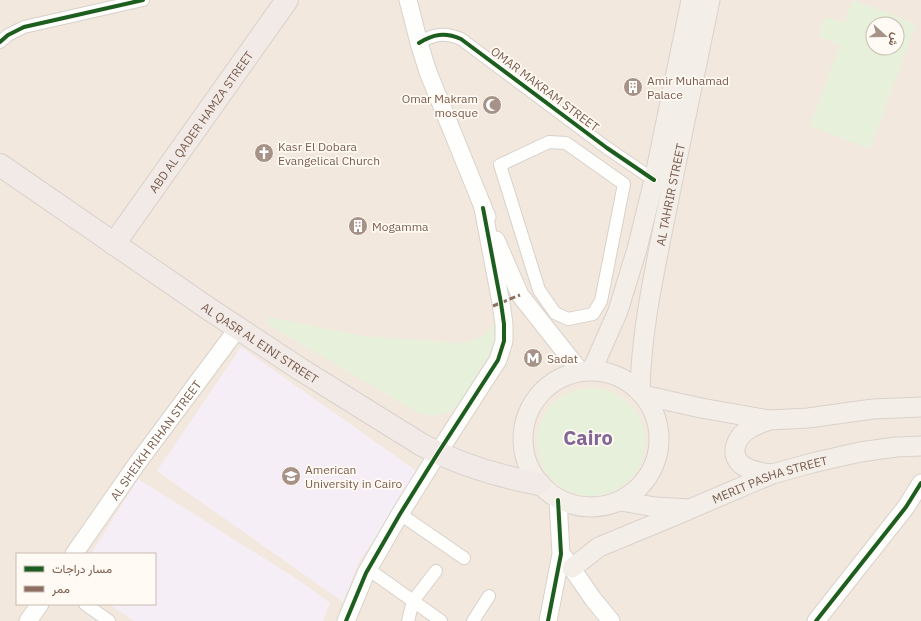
<svg xmlns="http://www.w3.org/2000/svg" width="921" height="621" viewBox="0 0 921 621" font-family="'IBM Plex Sans',Vazirmatn,sans-serif">
<style>
.residential{fill:#f2e8de;fill-rule:evenodd}
.education{fill:#f6eef6}
.green{fill:#e7f0db;fill-rule:evenodd}
.lines{fill:none;stroke-linecap:round;stroke-linejoin:round}
.street-casing{stroke:#d7d1cb;stroke-width:14}
.secondary-casing{stroke:#d9d2cb;stroke-width:19}
.primary-casing{stroke:#dad1cc;stroke-width:21}
.highway-casing{stroke:#dad1cc;stroke-width:24}
.street{stroke:#fefefd;stroke-width:12}
.secondary{stroke:#fefefd;stroke-width:17}
.primary{stroke:#f3eee8;stroke-width:19}
.highway{stroke:#f2eae7;stroke-width:22}
.quiet{stroke:#8d6e63;stroke-width:3;stroke-dasharray:6 3;stroke-linecap:butt}
.cycleway-casing{stroke:#fffaf3;stroke-width:6}
.cycleway{stroke:#1b5e20;stroke-width:4}
.labels{text-anchor:middle;dominant-baseline:central;stroke-width:3.5;stroke-linejoin:round;paint-order:stroke}
.poi-label{font-size:12px;fill:#7a5c4d;stroke:#fffaf3;text-anchor:start}
.street-label{font-size:12px;fill:#7a5c4d;stroke:#fffaf3}
.town-label{font-size:20px;font-weight:bold;fill:#846695;stroke:#fffaf3}
</style>
<rect width="100%" height="100%" fill="#f9f5f0"/>
<!-- residential -->
<path class="residential" d="M0,0H921V621H0ZM873,24H897V48H873ZM17,554H155V604H17Z"/>
<!-- education -->
<path class="education" d="M241,347L418,472L417,480L360,560L343,602L157,471Z
M138,479L294,577L330,603L323,621H134L109,604H155V554H91Z"/>
<!-- green -->
<path class="green" d="M853,0L916,24L870,149L810,126L840,45L818,36L825,17L844,23ZM873,24H897V48H873Z
M498,316V340L461,401C449,418 437,416 418,413L266,323L269,317L361,336L461,343C481,340 489,334 498,316Z
M537 442a54 54 0 1 1 108 0a54 54 0 1 1-108 0Z"/>
<g class="lines">
<!-- street casing -->
<g class="street-casing">
<path id="street" d="M0,42L8,35L24,27L143,0
M419,43C433,34 445,32 461,39L607,148L654,180
M549,142L566,143L624,184L601,301L593,314L568,319L555,313L539,290L500,165Z
M400,514L464,558
M368,569L441,621
M85,604L109,621
M408,621L413,601L436,571
M473,621L489,596"/>
</g>
<!-- secondary casing -->
<g class="secondary-casing">
<g id="secondary">
<path d="M408,0L419,43L428,72L487,217"/>
<path d="M496,240L520,295L580,371"/>
<path id="s1" d="M74,554L136,465L238,328"/>
<path d="M564,557L593,599L611,621"/>
<path d="M28,621L40,604"/>
<path d="M346,621L366,573L400,514L438,453L498,360L504,341V324L501,303L483,208"/>
<path d="M548,621L561,554L558,500"/>
<path d="M816,621L906,507L921,483"/>
</g>
</g>
<!-- primary casing -->
<g class="primary-casing">
<g id="primary">
<path d="M592,370L618,311L637,249L654,180L691,0"/>
<circle cx="591" cy="439" r="68"/>
<path id="s2" d="M640,391C641,334 653,279 664,223C679,148 695,74 710,0"/>
<path d="M643,395L701,408L769,420L808,418L873,409L921,407"/>
<path d="M769,420C762,423 755,425 749,429C737,436 728,454 742,465C750,471 762,473 772,474"/>
<path id="s3" d="M621,501L655,507L690,509L772,474L812,463L860,452L896,447L921,446"/>
<path d="M572,568L599,547L686,511"/>
</g>
</g>
<!-- highway casing -->
<g class="highway-casing">
<g id="highway">
<path id="s4" d="M0,165L209,309L300,369L422,445C460,465 497,476 539,484"/>
<path id="s5" d="M114,244L287,0"/>
</g>
</g>
<!-- street -->
<use href="#street" class="street"/>
<!-- secondary -->
<use href="#secondary" class="secondary"/>
<!-- primary -->
<use href="#primary" class="primary"/>
<!-- highway -->
<use href="#highway" class="highway"/>
<!-- quiet -->
<path class="quiet" d="M493,306L520,295"/>
<!-- cycleway casing -->
<g class="cycleway-casing">
<path id="cycleway" d="M0,42L8,35L24,27L143,0
M419,43C433,34 445,32 461,39L607,148L654,180
M346,621L366,573L400,514L438,453L498,360L504,341V324L501,303L483,208
M548,621L561,554L558,500
M816,621L906,507L921,483"/>
</g>
<!-- cycleway -->
<use href="#cycleway" class="cycleway"/>
</g>
<!-- icons -->
<defs>
<g id="building-disc" transform="scale(1)"><circle r="9.5" fill="#a69286" stroke="#fffaf3"/><path d="M-4-6H4V6H1V3H-1V6H-4ZM-2.5-4.3h1.7v1.8h-1.7ZM.8-4.3h1.7v1.8H.8ZM-2.5-1h1.7V.8h-1.7ZM.8-1h1.7V.8H.8Z" fill="#fff"/></g>
<g id="mosque-disc" transform="scale(1)"><circle r="9.5" fill="#a69286" stroke="#fffaf3"/><path d="M3.5-4.9A6 6 0 1 0 3.5 4.9A5 5 0 1 1 3.5-4.9Z" fill="#fff"/></g>
<g id="church-disc" transform="scale(1)"><circle r="9.5" fill="#a69286" stroke="#fffaf3"/><path d="M-1.2-6h2.4v3.5h3.3v2.4h-3.3V6h-2.4V-.1h-3.3v-2.4h3.3Z" fill="#fff"/></g>
<g id="metro-disc" transform="scale(1)"><circle r="9.5" fill="#a69286" stroke="#fffaf3"/><path d="M-5.5 5V-5H-3L0 0L3-5H5.5V5H3V-.5L0 4L-3-.5V5Z" fill="#fff"/></g>
<g id="university-disc" transform="scale(1)"><circle r="9.5" fill="#a69286" stroke="#fffaf3"/><path d="M0-5L7-2L0 1L-7-2ZM-4 1L0 2.5L4 1V4Q0 6-4 4Z" fill="#fff"/></g>
</defs>
<g fill-rule="evenodd">
<use href="#building-disc" x="633" y="87"/>
<use href="#mosque-disc" x="492" y="105"/>
<use href="#church-disc" x="264" y="153"/>
<use href="#building-disc" x="358" y="226"/>
<use href="#metro-disc" x="533" y="358"/>
<use href="#university-disc" x="291" y="476"/>
</g>
<g class="labels">
<!-- poi labels -->
<g class="poi-label">
<text x="647" y="80">Amir Muhamad<tspan x="647" dy="14">Palace</tspan></text>
<text x="478" y="98" text-anchor="end">Omar Makram<tspan x="478" dy="14">mosque</tspan></text>
<text x="278" y="146">Kasr El Dobara<tspan x="278" dy="14">Evangelical Church</tspan></text>
<text x="372" y="226">Mogamma</text>
<text x="547" y="358">Sadat</text>
<text x="305" y="469">American<tspan x="305" dy="14">University in Cairo</tspan></text>
</g>
<!-- street labels -->
<g class="street-label">
<text transform="translate(545 89) rotate(37)">OMAR MAKRAM STREET</text>
<text stroke="none"><textPath href="#s5" startOffset="150">ABD AL QADER HAMZA STREET</textPath></text>
<text stroke="none"><textPath href="#s2" startOffset="199">AL TAHRIR STREET</textPath></text>
<text stroke="none"><textPath href="#s4" startOffset="315">AL QASR AL EINI STREET</textPath></text>
<text stroke="none"><textPath href="#s1" startOffset="140">AL SHEIKH RIHAN STREET</textPath></text>
<text stroke="none"><textPath href="#s3" startOffset="155">MERIT PASHA STREET</textPath></text>
</g>
<!-- town labels -->
<g class="town-label">
<text x="588" y="437">Cairo</text>
</g>
</g>
<!-- legend -->
<rect x="16" y="553" width="140" height="52" fill="#fffaf3" stroke="#cabbb1"/>
<rect x="24" y="566" width="20" height="6" fill="#1b5e20" stroke="#cabbb1"/>
<text x="52" y="573" font-size="12" fill="#7a5c4d">مسار دراجات</text>
<rect x="24" y="586" width="20" height="6" fill="#8d6e63" stroke="#cabbb1"/>
<text x="52" y="593" font-size="12" fill="#7a5c4d">ممر</text>
<!-- north arrow -->
<g transform="translate(885 36) rotate(111)"><circle r="19" fill="#fffaf3" stroke="#cabbb1"/>
<path d="M0-3L7 15L0 10L-7 15Z" fill="#a69286"/>
<text y="-6" font-size="11" font-weight="bold" text-anchor="middle" fill="#7a5c4d">ش</text>
</g>
</svg>
